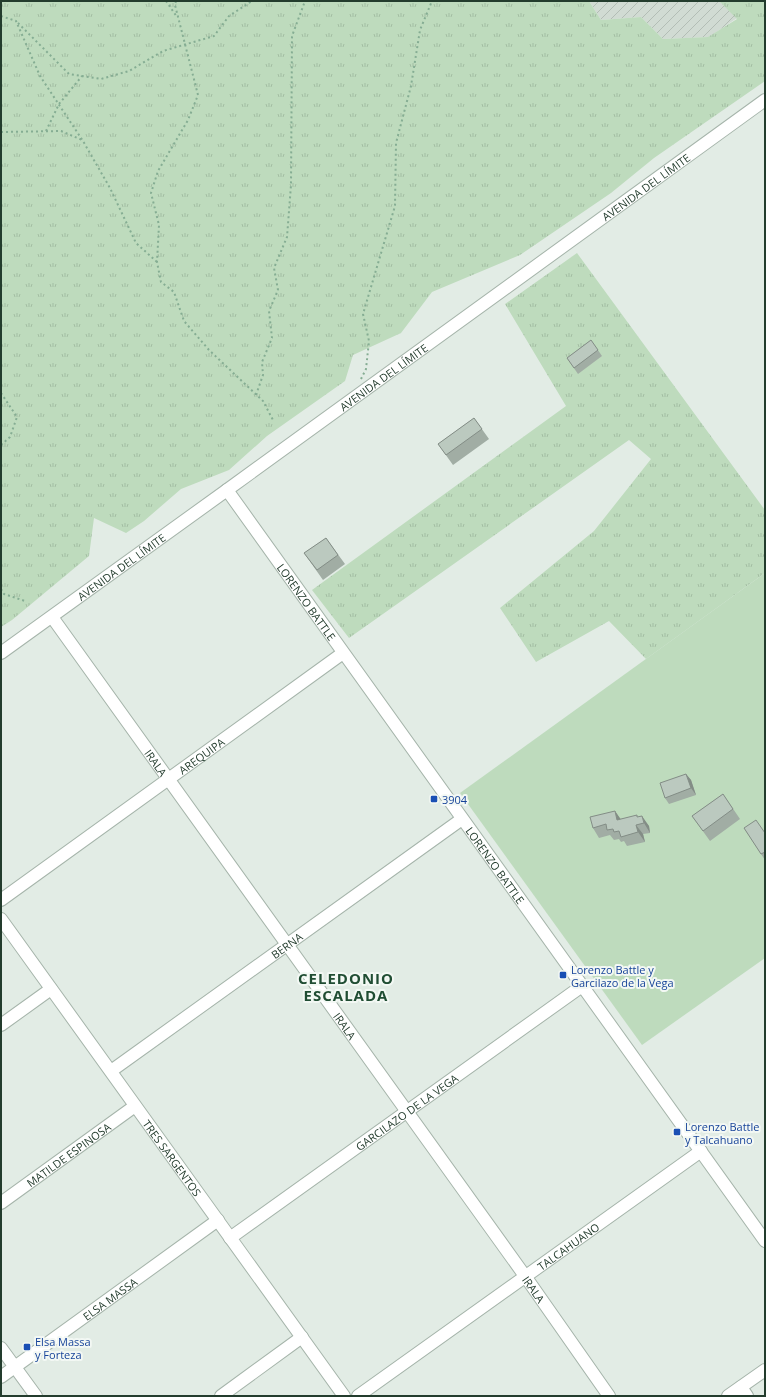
<svg xmlns="http://www.w3.org/2000/svg" width="766" height="1397" viewBox="0 0 766 1397" font-family="'Open Sans',sans-serif">
<style>
.industrial{fill:url(#industrial-furrows)}
.grass{fill:url(#grass-tufts)}
.garden{fill:#bedbbd}
.lines{fill:none;stroke-linecap:round;stroke-linejoin:round}
.minor-casing{stroke:#a5b4aa;stroke-width:14}
.tertiary-casing{stroke:#a5b4aa;stroke-width:14}
.path{stroke:#85ad93;stroke-width:2;stroke-dasharray:2 3;stroke-linecap:butt}
.minor{stroke:#fff;stroke-width:12}
.tertiary{stroke:#fff;stroke-width:12}
.wall{fill:#a1ada4}
.shaded-wall{fill:#838d86}
.building{fill:#bbc9bf;stroke:#838d86}
.transit-dot{fill:#1a4fb4;stroke:#f3f8f4;stroke-width:1.5}
.labels{text-anchor:middle;dominant-baseline:central;stroke-width:4;stroke-linejoin:round;paint-order:stroke}
.street-label{font-size:11px;fill:#233c2d;stroke:#f3f8f4}
.transit-label{font-size:11px;fill:#164399;stroke:#f3f8f4;text-anchor:start}
.district-label{font-size:15px;font-weight:bold;letter-spacing:1px;fill:#204d33;stroke:#f3f8f4}
</style>
<defs>
<pattern id="industrial-furrows" width="10" height="10" patternUnits="userSpaceOnUse"><rect width="10" height="10" fill="#d1dbd3"/><path d="M-1 1l2-2M0 10L10 0M9 11l2-2" fill="none" stroke="#b3bdb5"/></pattern>
<pattern id="grass-tufts" width="24" height="20" patternUnits="userSpaceOnUse"><rect width="24" height="20" fill="#bedbbd"/><path d="M3 7l-1-3M5 7V3M7 7l1-3M15 17l-1-3M17 17v-4M19 17l1-3" fill="none" stroke="#a3bda3"/></pattern>
</defs>
<rect width="100%" height="100%" fill="#e2ece5"/>
<!-- industrial -->
<path class="industrial" d="M589,1H719L737,18L709,37L663,39L641,17L601,20Z"/>
<!-- grass -->
<path class="grass" d="M1,1H589L601,20L641,17L663,39L708,37L737,19L719,1H765V81L654,158L611,193L520,255L432,292L401,333L353,355L345,381L267,436L229,470L181,489L144,521L126,533L94,518L89,556L12,620L1,627Z
M577,253L765,510V573L646,659L609,621L536,662L500,608L594,531L651,459L629,440L349,638L312,590L566,406L505,304Z"/>
<!-- garden -->
<path class="garden" d="M765,573V958L642,1045L460,793Z"/>
<g class="lines">
<!-- minor casing -->
<g class="minor-casing">
<g id="minor">
<path id="s1" d="M227,490L765,100"/>
<path id="s2" d="M52,617L525,1276L609,1396"/>
<path id="s3" d="M1,900L343,653"/>
<path id="s4" d="M1,919L344,1396"/>
<path d="M1,1025L51,989"/>
<path id="s5" d="M111,1071L462,819"/>
<path id="s6" d="M1,1203L135,1106"/>
<path id="s7" d="M230,1238L582,986"/>
<path d="M1,1348L36,1396"/>
<path id="s8" d="M1,1377L218,1220"/>
<path d="M741,1387L747,1396"/>
<path d="M221,1396L302,1337"/>
<path id="s9" d="M358,1396L701,1151"/>
</g>
</g>
<!-- tertiary casing -->
<g class="tertiary-casing">
<g id="tertiary">
<path id="s10" d="M1,653L227,490L765,1241"/>
<path d="M728,1396L765,1370"/>
</g>
</g>
<!-- path -->
<path class="path" d="M166,1L177,17
M176,1L175,5L198,95L188,120L158,171L151,193L159,225L157,262L161,282L174,292L184,321L209,350L263,401L274,422
M1,16L16,21L40,76L83,141L110,188L136,243L157,262
M18,23L69,74L101,79L129,71L163,51L214,36L229,16L252,1
M46,131L59,104L82,76
M1,132L61,131L82,140
M361,379L366,369L369,341L363,314L395,206L396,143L411,86L420,30L432,1
M1,393L17,417L10,437L1,445
M256,395L263,375L262,362L272,338L269,311L278,290L274,268L287,237L291,185L292,36L305,1
M1,589L4,594L25,601"/>
<!-- minor -->
<use href="#minor" class="minor"/>
<!-- tertiary -->
<use href="#tertiary" class="tertiary"/>
</g>
<!-- wall -->
<path class="wall" d="M591,340L602,356L578,374L567,358Z
M474,418L489,439L453,465L438,444Z
M326,538L345,564L323,580L304,553Z
M686,774L691,780L696,795L669,804L665,798Z
M723,794L740,819L710,841L692,816Z
M615,811L620,819L638,817L649,826L650,833L643,834L645,842L627,846L624,841L621,842L619,839L614,840L610,835L599,838L593,828Z
M744,828L765,832V860Z"/>
<!-- shaded-wall -->
<path class="shaded-wall" d="M686,774L691,780L696,795L691,788Z
M615,811L622,821L617,820Z
M642,816L649,826L650,833L644,823Z
M636,825L643,834L645,842L638,832Z"/>
<!-- building -->
<path class="building" d="M591,340L598,350L574,368L567,358Z
M474,418L482,429L446,455L438,444Z
M326,538L338,555L317,570L304,553Z
M686,774L691,788L665,798L660,783Z
M723,794L733,809L703,831L692,816Z
M615,811L617,820L637,815V817L642,816L644,823L636,825L638,832L621,837L619,831L614,832L613,829L607,830L606,824L593,828L590,817Z
M756,820L765,833V852L761,854L744,828Z"/>
<!-- markers -->
<g class="transit-dot">
<rect x="430" y="795" width="8" height="8" rx="2"/>
<rect x="559" y="971" width="8" height="8" rx="2"/>
<rect x="673" y="1128" width="8" height="8" rx="2"/>
<rect x="23" y="1343" width="8" height="8" rx="2"/>
</g>
<g class="labels">
<!-- street labels -->
<g class="street-label">
<text stroke="none"><textPath href="#s1" startOffset="517">AVENIDA DEL LÍMITE</textPath></text>
<text stroke="none"><textPath href="#s1" startOffset="193">AVENIDA DEL LÍMITE</textPath></text>
<text stroke="none"><textPath href="#s10" startOffset="148">AVENIDA DEL LÍMITE</textPath></text>
<text stroke="none"><textPath href="#s10" startOffset="416">LORENZO BATTLE</textPath></text>
<text stroke="none"><textPath href="#s3" startOffset="247">AREQUIPA</textPath></text>
<text stroke="none"><textPath href="#s2" startOffset="179">IRALA</textPath></text>
<text stroke="none"><textPath href="#s10" startOffset="740">LORENZO BATTLE</textPath></text>
<text stroke="none"><textPath href="#s5" startOffset="216">BERNA</textPath></text>
<text stroke="none"><textPath href="#s2" startOffset="503">IRALA</textPath></text>
<text stroke="none"><textPath href="#s7" startOffset="217">GARCILAZO DE LA VEGA</textPath></text>
<text stroke="none"><textPath href="#s6" startOffset="83">MATILDE ESPINOSA</textPath></text>
<text stroke="none"><textPath href="#s4" startOffset="294">TRES SARGENTOS</textPath></text>
<text stroke="none"><textPath href="#s9" startOffset="258">TALCAHUANO</textPath></text>
<text stroke="none"><textPath href="#s2" startOffset="827">IRALA</textPath></text>
<text stroke="none"><textPath href="#s8" startOffset="134">ELSA MASSA</textPath></text>
</g>
<!-- transit labels -->
<g class="transit-label">
<text x="442" y="799">3904</text>
<text x="571" y="969">Lorenzo Battle y<tspan x="571" dy="13">Garcilazo de la Vega</tspan></text>
<text x="685" y="1126">Lorenzo Battle<tspan x="685" dy="13">y Talcahuano</tspan></text>
<text x="35" y="1341">Elsa Massa<tspan x="35" dy="13">y Forteza</tspan></text>
</g>
<!-- district labels -->
<g class="district-label">
<text x="346" y="978">CELEDONIO<tspan x="346" dy="17">ESCALADA</tspan></text>
</g>
</g>
<!-- border -->
<rect width="766" height="1397" fill="none" stroke="#233c2d" stroke-width="4"/>
</svg>
